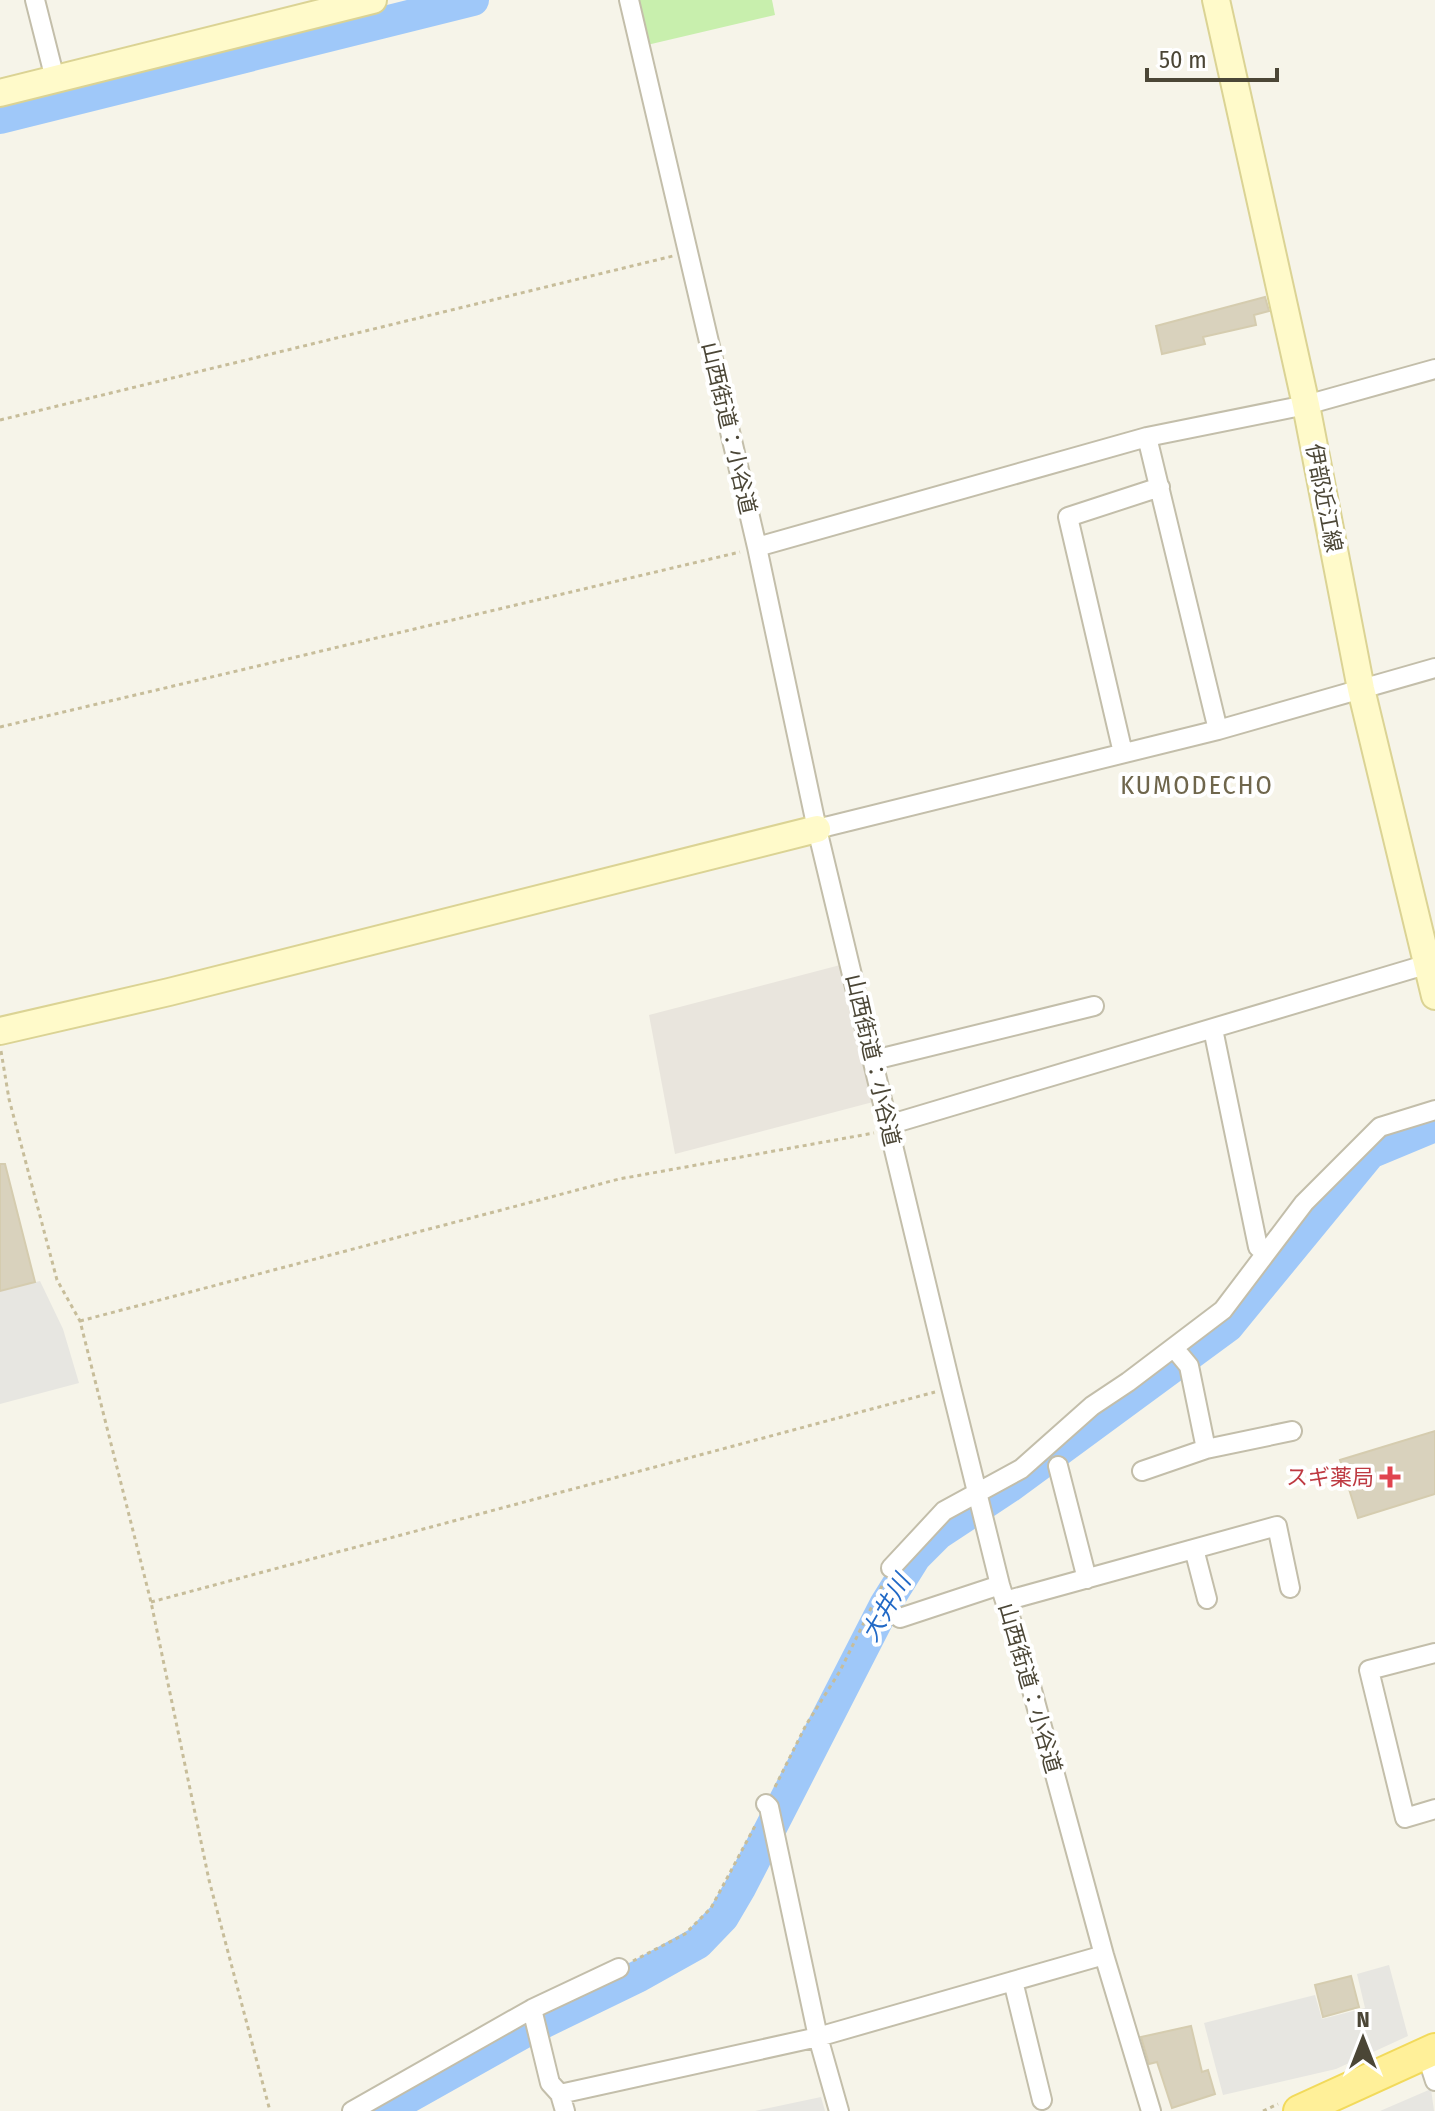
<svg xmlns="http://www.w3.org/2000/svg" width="1435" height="2111" viewBox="0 0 1435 2111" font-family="'Fira Sans Condensed','Noto Sans JP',sans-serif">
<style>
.industrial{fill:#e9e5dd}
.green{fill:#c8efad}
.parking{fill:#e7e6e1}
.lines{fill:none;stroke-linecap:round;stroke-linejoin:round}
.river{stroke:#9fc8f9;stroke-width:32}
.building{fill:#d9d2bd;stroke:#d5ccaf;stroke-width:2}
.street-casing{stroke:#c3beaa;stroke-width:22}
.secondary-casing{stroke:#dbd394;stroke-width:30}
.primary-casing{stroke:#f2da5b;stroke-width:34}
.path{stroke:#c7bd9a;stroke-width:3;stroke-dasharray:4 4;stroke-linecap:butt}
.street{stroke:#fff;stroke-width:18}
.secondary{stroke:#fffaca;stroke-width:26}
.primary{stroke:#fff099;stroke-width:30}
.health-dot{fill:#e0444e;stroke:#fff;stroke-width:3}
.labels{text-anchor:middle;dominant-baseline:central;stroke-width:8;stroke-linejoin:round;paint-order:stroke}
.street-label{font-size:22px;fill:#4b4636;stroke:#fff}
.health-label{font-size:22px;fill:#be3a42;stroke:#fff;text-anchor:end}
.water-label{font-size:24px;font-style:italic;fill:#2169c6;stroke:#fff}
.quarter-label{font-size:26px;letter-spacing:2px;fill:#6f664c;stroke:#fff}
</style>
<rect width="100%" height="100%" fill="#f6f4e9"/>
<!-- industrial -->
<path class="industrial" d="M844,964L873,1102L675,1154L649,1015Z"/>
<!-- green -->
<path class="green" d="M636,0H772L775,15L647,45Z"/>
<!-- parking -->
<path class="parking" d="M40,1281L63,1329L79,1383L0,1404V1291Z
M1389,1965L1408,2036L1336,2069L1223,2095L1204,2023L1315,1995L1322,2019L1365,2008L1357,1974Z
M1431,2089L1434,2111H1380Z
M821,2097L825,2111H755Z"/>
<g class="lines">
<!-- river -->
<path class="river" d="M0,118L473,0
M384,2111L528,2030L639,1976L698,1943L723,1917L740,1888L885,1605L915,1557L938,1534L1009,1487L1228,1326L1370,1153L1435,1126"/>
</g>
<!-- building -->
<path class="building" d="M1265,297L1269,311L1254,315L1256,325L1203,337L1205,344L1162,354L1156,326Z
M0,1164H5L35,1282L0,1291Z
M1435,1431V1494L1358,1518L1340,1460Z
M1351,1976L1359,2007L1323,2017L1315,1985Z
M1191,2026L1202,2072L1208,2070L1215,2094L1172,2108L1157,2062L1149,2064L1141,2037Z"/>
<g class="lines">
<!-- street casing -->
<g class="street-casing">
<path id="street" d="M35,0L55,79
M629,0L757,547L817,829L951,1387L1000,1585L1026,1668L1104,1955L1151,2111
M1147,437L1218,730
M757,547L1147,437L1306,405L1435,369
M1123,753L1068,517L1160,487
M817,829L1218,730L1435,668
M1213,1029L1258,1247L1266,1253
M874,1060L1094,1006
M888,1125L1435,962
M1174,1348L1189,1366L1206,1449L1292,1431
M1058,1466L1087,1579
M1142,1471L1206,1449
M1194,1549L1207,1599
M891,1568L944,1511L1021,1469L1092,1406L1128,1382L1223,1310L1304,1203L1380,1127L1435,1110
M1005,1601L1277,1526L1290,1588
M900,1618L1000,1585
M1435,1653L1369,1670L1405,1818L1435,1809
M1013,1981L1042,2100
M532,2009L550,2083L560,2094L565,2111
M1426,2053L1435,2081
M560,2094L818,2037L769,1807L766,1804
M352,2111L532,2009L619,1968
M839,2111L818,2037L1104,1955"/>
</g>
<!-- secondary casing -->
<g class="secondary-casing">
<path id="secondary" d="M1216,0L1306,405L1361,689L1435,996
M0,93L373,0
M0,1031L169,992L817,829"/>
</g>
<!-- primary casing -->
<g class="primary-casing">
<path id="primary" d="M1299,2111L1435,2049"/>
</g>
<!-- path -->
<path class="path" d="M0,420L673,256
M0,727L740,552
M1,1051L9,1099L57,1280L80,1321L151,1602L209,1880L270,2111
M80,1321L619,1179L874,1133
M151,1602L935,1392
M775,1787L806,1725L840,1671L884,1582
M633,1961L685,1934L711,1908L755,1826
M1263,2111L1278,2104"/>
<!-- street -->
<use href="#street" class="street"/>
<!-- secondary -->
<use href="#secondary" class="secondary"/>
<!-- primary -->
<use href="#primary" class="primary"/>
</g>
<!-- markers -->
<path class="health-dot" d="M1386 1465h8v8h8v8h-8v8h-8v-8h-8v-8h8z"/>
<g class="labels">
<!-- street labels -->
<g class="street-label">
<text transform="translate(729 428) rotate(77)">山西街道：小谷道</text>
<text transform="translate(1324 498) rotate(79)">伊部近江線</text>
<text transform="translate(873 1060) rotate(77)">山西街道：小谷道</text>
<text transform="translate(1030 1688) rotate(74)">山西街道：小谷道</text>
</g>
<!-- health labels -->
<g class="health-label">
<text x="1374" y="1477">スギ薬局</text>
</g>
<!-- water labels -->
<g class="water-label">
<text transform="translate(886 1608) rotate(-60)">大井川</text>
</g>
<!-- quarter labels -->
<g class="quarter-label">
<text x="1197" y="785">KUMODECHO</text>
</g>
</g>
<!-- north arrow -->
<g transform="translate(1363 2039)" stroke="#ffffff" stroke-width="6" paint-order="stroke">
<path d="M0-6L14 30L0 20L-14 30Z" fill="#4b4636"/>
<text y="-12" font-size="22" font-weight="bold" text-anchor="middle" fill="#4b4636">N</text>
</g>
<!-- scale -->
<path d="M1147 68v12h130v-12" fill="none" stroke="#4b4636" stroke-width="4"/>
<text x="1159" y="68" font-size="24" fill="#4b4636" stroke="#ffffff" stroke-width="6" paint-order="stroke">50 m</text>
</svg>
